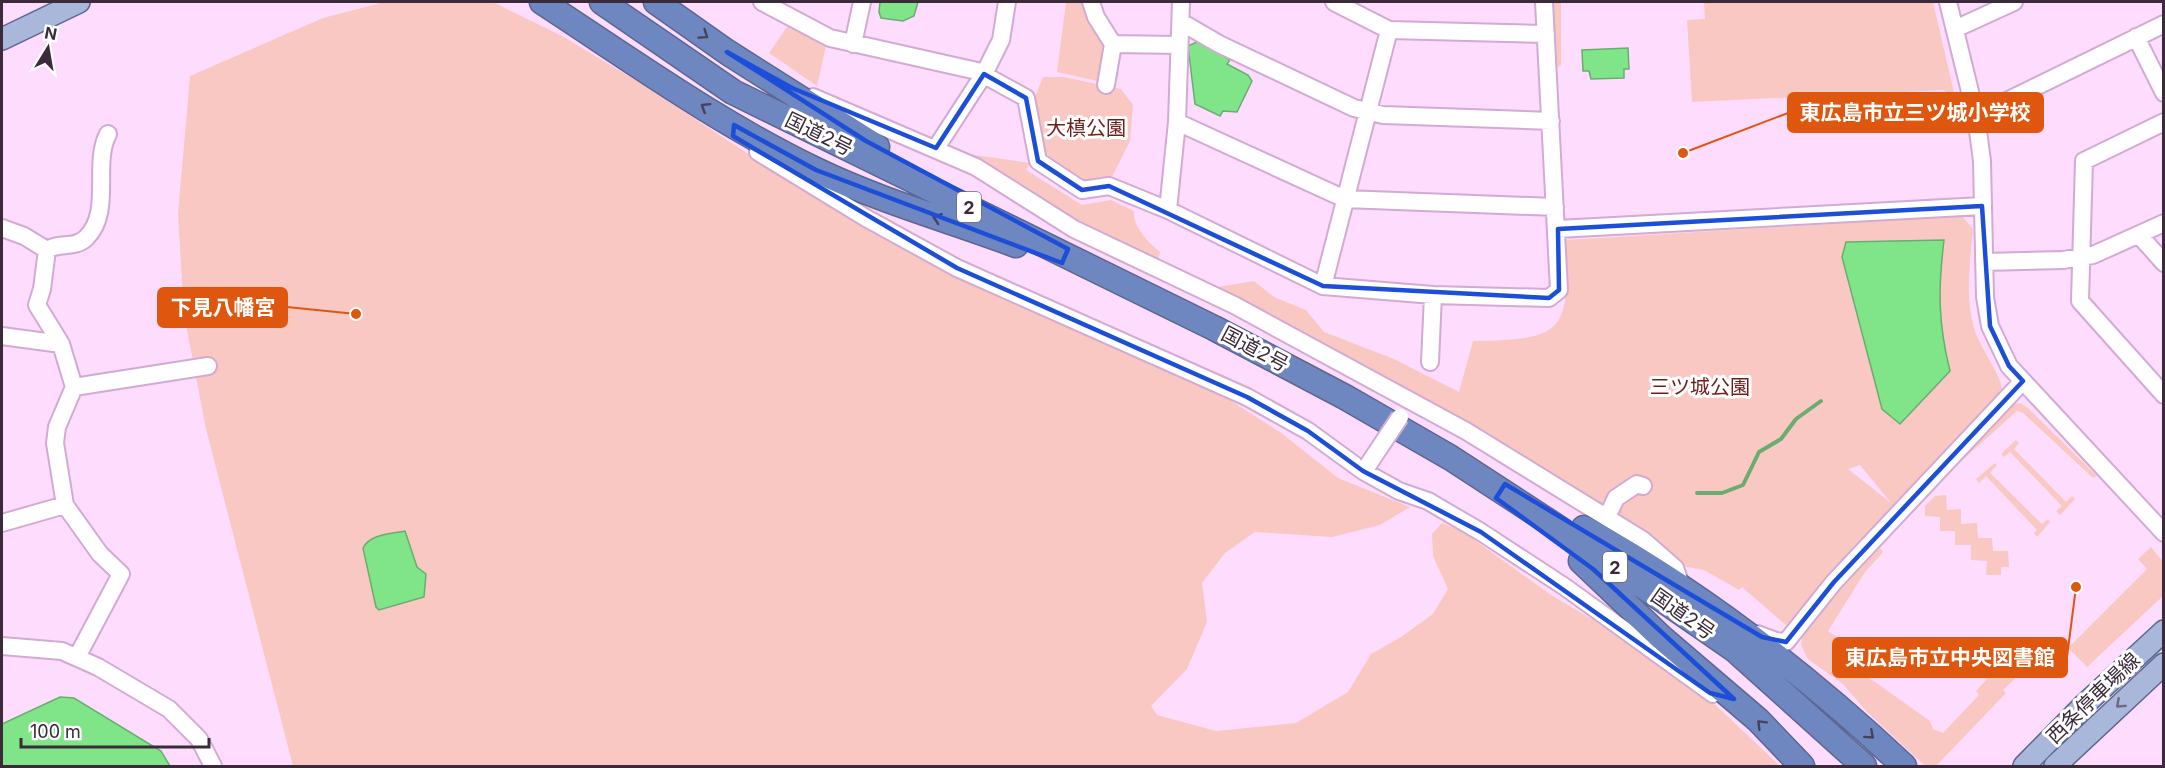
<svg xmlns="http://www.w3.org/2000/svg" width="2165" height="768" viewBox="0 0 2165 768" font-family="Inter,'Noto Sans JP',sans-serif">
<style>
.green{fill:#fac8c2;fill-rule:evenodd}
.water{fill:#7fe588;stroke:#6aad71;stroke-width:1.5}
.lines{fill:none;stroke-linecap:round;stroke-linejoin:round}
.stream{stroke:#6aad71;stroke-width:4}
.minor-casing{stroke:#d2aad3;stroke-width:20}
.major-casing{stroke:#5c6692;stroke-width:24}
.highway-casing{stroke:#5c6692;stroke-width:27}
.minor{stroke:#fff;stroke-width:16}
.major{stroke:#a8b7da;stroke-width:21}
.highway{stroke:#6e87c1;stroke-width:24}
.minor-bridge-casing{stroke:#d2aad3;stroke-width:20;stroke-linecap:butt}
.minor-bridge{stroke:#fff;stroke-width:16}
.oneway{stroke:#47415c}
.oneway2{stroke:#6c6982}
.marked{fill:none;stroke:#1d4ed8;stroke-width:4.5;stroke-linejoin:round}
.labels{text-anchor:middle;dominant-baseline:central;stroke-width:6;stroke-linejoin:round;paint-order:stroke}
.shield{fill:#fff;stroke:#756a75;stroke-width:1.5}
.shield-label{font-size:18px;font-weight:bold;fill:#3a2a3a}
.park-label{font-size:20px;fill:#6f1e1c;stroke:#fff}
.street-label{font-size:20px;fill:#3a2a3a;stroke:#fff}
.leader{fill:none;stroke:#df570e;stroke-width:2}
.callout-dot{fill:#df570e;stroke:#fff;stroke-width:2}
.callout{fill:#df570e;stroke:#df570e;stroke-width:2}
.callout-label{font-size:21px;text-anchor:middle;font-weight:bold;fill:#fff}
</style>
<rect width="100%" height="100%" fill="#fedcfe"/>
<!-- green -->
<path class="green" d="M385,2H493L562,36L637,81L820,201L904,244L991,281L1144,360L1217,392L1280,432L1338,478L1410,507L1380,525L1332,537L1255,532L1225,553L1202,583L1207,622L1187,669L1151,706L1157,715L1216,731L1296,723L1348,692L1371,654L1401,637L1433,614L1448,589L1433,556L1432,534L1442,523L1462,531L1551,595L1629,641L1706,696L1780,766H293L206,429L184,314L178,214L190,76L323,18Z
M1066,2H1083L1105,44L1102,82L1057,72Z
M1550,2H1561V65L1557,68L1554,67Z
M1704,2H1933L1959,114L1944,90L1692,102L1687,20L1705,19Z
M789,24L826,46L817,86L769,53Z
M1043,77H1063L1121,89L1133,105L1130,141L1112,177L1090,183L1080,180L1044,157L1035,97Z
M968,154L1030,163L1026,170L1082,205L1111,200L1134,211C1132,226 1149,243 1160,252L1157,264L1110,245L967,157Z
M1962,216L1973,229C1970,262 1965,296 1974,328C1979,347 2003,376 2002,392L1937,463L1903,494L1787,626L1742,587L1739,590L1704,570L1682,566L1385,381L1268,312L1211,288L1254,281L1274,297L1306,310L1324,332L1394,359L1459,392L1473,341C1566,340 1569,331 1566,240ZM1860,465L1891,503L1848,469Z
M2020,403L2028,408L2097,476L2093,478L2023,413L2017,411L1938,482L2011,405Z
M2016,440L2019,443L2014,449L2066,502L2072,496L2075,499L2060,515L2056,511L2062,506L2010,452L2004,457L2001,454Z
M1995,463L1997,465L1990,473L2042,524L2048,519L2050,522L2037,537L2034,533L2037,530L1986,476L1979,483L1976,479Z
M1946,495L1947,510L1961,509V524L1977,523L1978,538H1992L1993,551H2008L2009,567H2001V575H1986L1987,561L1971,560V545H1955V531H1940V517L1925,516V506L1935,496Z
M2151,547L2163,562V596L2087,667L2068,648L2147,569L2138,559Z
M1880,548L1883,552L1865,572L1828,631L1851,647L1844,660L1930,721L1933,729L1943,733L1979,695L1976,691L2021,641L2058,676L2047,673L2036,665L2027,675L2023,671L2003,690L2006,693L1936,766H1925L1867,712L1843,684L1808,659L1801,645L1803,633L1827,601Z"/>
<!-- water -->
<path class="water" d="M880,2H918L914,16L903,21L881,18L879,12Z
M1199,41L1230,60L1227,64L1248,75L1252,81L1237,112L1223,111L1220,116L1195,104L1188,46Z
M1628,48L1629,69H1624V78L1591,79L1589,71H1583L1582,50Z
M1944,240C1938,289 1938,323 1950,371L1900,424L1882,409L1842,257L1846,242Z
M405,531L417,567L426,574L424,597L379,610L376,607L363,548C370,534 390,534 405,531Z
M60,697L74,698L161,751L170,766H2V724Z"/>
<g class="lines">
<!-- stream -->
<path class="stream" d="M1697,493H1722L1743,485L1759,452L1781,439L1796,419L1821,401"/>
<!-- minor casing -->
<g class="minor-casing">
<path id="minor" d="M762,2L830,38L977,71L1026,98L1038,161L1082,190L1109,186L1168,210L1323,286L1433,295L1549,298L1559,290L1544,2
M1091,2L1096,17L1113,44
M1334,2L1389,30L1546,34
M1948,2L1976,116L1982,161L1985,297L1990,326L2009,366L2164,533
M1181,22L1219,44L1354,108L1383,115L1551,121
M1955,29L2014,2
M2136,37L2164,93
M853,44L862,2
M1106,85L1113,44L1179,45
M813,97L976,167L1074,229L1234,305L1466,431L1643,540L1675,568L1682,588
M1976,116L2164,24
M1177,122L1345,199L1555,207
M2164,122L2084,161L2080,301L2164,395
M936,148L984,74L1001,40L1007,2
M758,152L866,218L957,268L1247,397L1308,431L1363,471L1399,491L1428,501L1481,532L1565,587L1713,694
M1168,210L1177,122L1181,2
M2,228L24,236L47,250L42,289L37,305L61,344L74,387L57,427L55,443L65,505L100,554L121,574L77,657
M1558,229L1982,206
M2139,235L2164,263
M47,250C58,242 75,249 86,238C113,212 92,164 108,134
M1984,262L2063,260L2093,255L2164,223
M1323,286L1389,30
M2,336L61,344
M1430,362L1433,295
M74,387L208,366
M1607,517L1616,498L1637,484L1643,486
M2,523L65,505
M1757,634L1776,641L1786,642L1834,582L2023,381
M2,646L62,651L98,667L169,709L199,739L213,766"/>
</g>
<!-- major casing -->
<g class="major-casing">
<path id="major" d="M2,39L79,2
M2024,766L2085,704L2164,631
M2055,766L2164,664"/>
</g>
<!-- highway casing -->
<g class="highway-casing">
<path id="highway" d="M542,2C631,60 720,124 816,170C880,201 949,220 1016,245
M602,2L733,92L1214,328L1345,397L1451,458L1560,529L1735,650L1864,766
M656,2L727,52L877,147
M1584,528C1700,592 1808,676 1904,766
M1581,561L1662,638L1758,720L1802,766"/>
</g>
<!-- minor -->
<use href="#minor" class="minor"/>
<!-- major -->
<use href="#major" class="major"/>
<!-- highway -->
<use href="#highway" class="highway"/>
<!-- minor-bridge casing -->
<g class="minor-bridge-casing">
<path id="minor-bridge" d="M1368,465L1400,417"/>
</g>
<!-- minor-bridge -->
<use href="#minor-bridge" class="minor-bridge"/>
</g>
<!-- one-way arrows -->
<defs><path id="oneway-chevron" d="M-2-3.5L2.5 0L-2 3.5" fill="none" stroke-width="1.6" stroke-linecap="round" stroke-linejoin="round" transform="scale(1.5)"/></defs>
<g class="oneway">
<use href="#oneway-chevron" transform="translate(704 35) rotate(35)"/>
<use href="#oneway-chevron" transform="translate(705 107) rotate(-148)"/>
<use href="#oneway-chevron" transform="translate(937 218) rotate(-161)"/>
<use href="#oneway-chevron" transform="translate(1761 724) rotate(-135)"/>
<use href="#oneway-chevron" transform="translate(1870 735) rotate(42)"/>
</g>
<use class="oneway2" href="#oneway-chevron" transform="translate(2120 704) rotate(138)"/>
<!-- marked area -->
<path class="marked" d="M727,52L792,88L936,148L984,74L1026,98L1038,161L1082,190L1109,186L1323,286L1549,298L1559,290L1558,229L1982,206L1990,326L2009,366L2023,381L1834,582L1786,642L1762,637L1505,484L1496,498L1593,569L1734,699L1710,693L1481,532L1363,471L1308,431L1247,397L957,268L733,136L734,125L816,170L1062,263L1068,249L866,141Z"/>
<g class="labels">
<!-- shield labels -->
<g class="shield">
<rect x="957" y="192" width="24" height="30" rx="4.5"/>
<rect x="1603" y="552" width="24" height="30" rx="4.5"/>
</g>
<g class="shield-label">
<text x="969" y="207">2</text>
<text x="1615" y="567">2</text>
</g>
<!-- park labels -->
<g class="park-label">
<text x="1086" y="128">大槙公園</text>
<text x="1700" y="387">三ツ城公園</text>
</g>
<!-- street labels -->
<g class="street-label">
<text transform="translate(819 134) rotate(26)">国道2号</text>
<text transform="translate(1255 349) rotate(28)">国道2号</text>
<text transform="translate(1683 614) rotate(35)">国道2号</text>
<text transform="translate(2093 698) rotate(-44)">西条停車場線</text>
</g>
</g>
<!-- callouts -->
<path class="leader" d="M1683 153L1788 113M356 314L287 307M2076 587L2067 657"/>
<g class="callout-dot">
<circle cx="1683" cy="153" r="6"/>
<circle cx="356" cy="314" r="6"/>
<circle cx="2076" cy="587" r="6"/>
</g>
<g class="callout">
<rect x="1788" y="93" width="255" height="39" rx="6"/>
<rect x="158" y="288" width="129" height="39" rx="6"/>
<rect x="1833" y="638" width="234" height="39" rx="6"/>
</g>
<g class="callout-label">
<text x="1915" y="120">東広島市立三ツ城小学校</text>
<text x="223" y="315">下見八幡宮</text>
<text x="1950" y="665">東広島市立中央図書館</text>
</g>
<!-- border -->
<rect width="2165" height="768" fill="none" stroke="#3a2a3a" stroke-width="6"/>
<!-- north arrow -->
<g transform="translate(48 48) rotate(11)" stroke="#ffffff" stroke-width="4.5" paint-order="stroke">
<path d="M0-4.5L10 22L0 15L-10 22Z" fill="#3a2a3a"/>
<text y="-9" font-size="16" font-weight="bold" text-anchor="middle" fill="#3a2a3a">N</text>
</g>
<!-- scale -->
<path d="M21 738v9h188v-9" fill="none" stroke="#3a2a3a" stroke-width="3"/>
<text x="30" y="738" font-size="18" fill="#3a2a3a" stroke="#ffffff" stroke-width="4.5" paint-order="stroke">100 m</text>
</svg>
